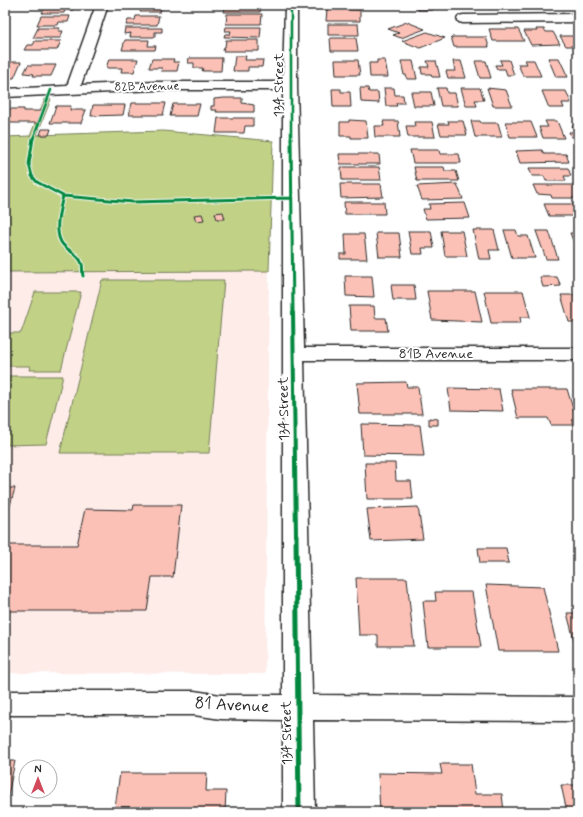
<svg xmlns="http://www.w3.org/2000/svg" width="583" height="817" viewBox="0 0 583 817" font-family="Mynerve,sans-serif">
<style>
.built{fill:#feece9}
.green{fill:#c1d287;stroke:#767e59}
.building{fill:#fcc1b6;stroke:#2b2b2b}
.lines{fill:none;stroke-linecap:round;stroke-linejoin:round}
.street-casing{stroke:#2b2b2b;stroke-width:3}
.street{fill:#fff;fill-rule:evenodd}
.cycleway-far3-casing{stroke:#fff;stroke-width:4}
.cycleway-far2-casing{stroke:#fff;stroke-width:5}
.cycleway-far1-casing{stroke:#fff;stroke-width:6}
.cycleway-casing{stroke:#fff;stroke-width:8}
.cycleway-far3{stroke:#00873e;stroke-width:2.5}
.cycleway-far2{stroke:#00873e;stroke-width:3}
.cycleway-far1{stroke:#00873e;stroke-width:4}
.cycleway{stroke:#00873e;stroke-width:5}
.labels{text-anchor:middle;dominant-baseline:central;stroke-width:4;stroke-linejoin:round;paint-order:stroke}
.far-street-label{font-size:12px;fill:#2b2b2b;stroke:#fff}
.street-label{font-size:14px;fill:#2b2b2b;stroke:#fff}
.near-street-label{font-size:17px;fill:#2b2b2b;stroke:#fff}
</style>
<rect width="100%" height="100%" fill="#fff"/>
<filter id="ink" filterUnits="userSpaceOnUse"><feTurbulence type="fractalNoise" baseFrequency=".025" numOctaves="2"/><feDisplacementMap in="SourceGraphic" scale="8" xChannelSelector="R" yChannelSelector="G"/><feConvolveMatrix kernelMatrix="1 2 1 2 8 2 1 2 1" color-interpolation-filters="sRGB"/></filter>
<g filter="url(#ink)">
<!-- built -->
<path class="built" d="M269,271L265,674L5,673V272Z"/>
<!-- green -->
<path class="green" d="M45,99H51L37,135L163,131L273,141L269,271L5,272V137L30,136Z
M102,280H224L209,453H60Z
M35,292H81L61,370H29L30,366H5V333H21Z
M7,376H63L46,444L5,445V383Z"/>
<!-- building -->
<path class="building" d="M46,5H75L73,10H65L64,13H42Z
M131,5H166L165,8H161L160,12H140L141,9H131Z
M225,5H261L260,12H224Z
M416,5H441L442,7L432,8L433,10H418Z
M479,5H505L506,7H480Z
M327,9L360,10V21H326Z
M227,14H262L261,24H226Z
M41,16H70L68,22H59L58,25H37Z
M136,16H159L157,25H126L128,20H135Z
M407,22L425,29L401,38L393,35L399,33L388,29Z
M328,24H358L359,35H328Z
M226,27H261L260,38L224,37L225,34H230L231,31H225Z
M38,28H60L58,31H63L60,38H33Z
M125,28H162V32H155V37H130L131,33L124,34Z
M489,29H518L524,41H493Z
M536,29H544L546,32H553L560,44L531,45L524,31H537Z
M427,32L445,38L420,48L402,41Z
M560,36H578V46H566Z
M451,37H486L489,47H454Z
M330,38H356L358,51H331Z
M125,40H149L148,46H156L155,50H122Z
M226,40H259V51H223L224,47H225Z
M35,41H61L57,50H24L27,45H33Z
M235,56H246L245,60H263L262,67H248V71H233Z
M189,58H222L221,71H202L203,68H194V63H188Z
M548,58H559L568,77H556Z
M109,59H138L134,72H121L122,68H106Z
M152,59H174L173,62H179L177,71H161L162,68H149Z
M335,60H358L360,75H336Z
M377,60H385L388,77H370L369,63H377Z
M500,60H509L514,75H507L505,69H497L495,65H502Z
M525,60H534L541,76H523L518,64H527Z
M401,61H413L417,79H407L406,75H404Z
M427,61H436L440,77H432L431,74H422L421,67H429Z
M453,61H461L466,78H448L446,71H455Z
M475,61H486L491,78H480Z
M5,62H21L14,78H5Z
M28,65H56L51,76H33L34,74L24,73Z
M360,88H368L369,92H378L379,103L361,102Z
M384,88H394L395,95H403L404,103H396L397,106H386Z
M437,88H446L447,93H455L458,106H441Z
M461,88H480L484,100H475L477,106H466Z
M487,88L506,90L512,106H493Z
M332,89H341V92H350L351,107H333Z
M542,91H566L571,103H562L564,108H549Z
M411,92H431L434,106H414Z
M224,98H242V103L254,105V112H216L217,110H211V106H214V99Z
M132,103H166L163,115H129Z
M173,104H200L197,116H170Z
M93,105H125L123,115L91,116Z
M56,106H71L70,110H86L81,123H50Z
M7,109H24V111H42L37,123H5V115Z
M218,118H253V126H245L244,133H216Z
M349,120L366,121L368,138H351V136H340V122H349Z
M383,121H398L400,137H375L374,126H384Z
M448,121H463L467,135H441L438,124H449Z
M471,121H480L481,123H498L502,137H475Z
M545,121H557L564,138H543L539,127H548Z
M414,122H432L435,137H408L406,126H415Z
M505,122H531L537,137H510Z
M572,126H578V137H571L569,132H575Z
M42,129H51L49,135H40Z
M410,150H439L440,154H459L461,163H413Z
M542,150L544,154H566L569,162L520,163L516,151Z
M339,154H379L380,164H340Z
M341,167H379L381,180H342Z
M414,167H444L445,171H456L459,181H417Z
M529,168H568L571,176H564L566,181H546L544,176H532Z
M340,184H381L383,197L341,198Z
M457,184L463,199L422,200L417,186Z
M533,185H576L578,190V198H552L551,195L537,194Z
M344,202H384L385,214H345Z
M465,203L470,218L426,219L423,209H430L429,204Z
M544,204H578V216H549Z
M223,212L225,219H217L215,213Z
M202,214L204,220L196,221L194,215Z
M473,230H494L499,250H489L491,259H479Z
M504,230H516L518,236H528L535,258H512Z
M408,231H431L434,248H422L423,254H412Z
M441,231H462L467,256H445Z
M536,231H549L558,259H546Z
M376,233H399L402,257H379Z
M570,233H578V253Z
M345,234H364L367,259H340V254H346Z
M345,276H372L374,297L346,296Z
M540,277H557L561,286L543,287Z
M391,285H414L416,300H393Z
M427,291H475L482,322L432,320Z
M484,291H523L530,317H520L521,323H491Z
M561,295H578V322H569Z
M349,306H374L375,318H386L388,331H351Z
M406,382L407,387H418L422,414H360L357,383Z
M448,388L499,389L503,411L451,410Z
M511,389H567L578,425H551L548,418H518Z
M429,418L438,419V425H429Z
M361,424L420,425L424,456L363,455Z
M365,463H395L396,481H411L413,499H367Z
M5,488H15L5,523Z
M134,505H181L173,577H152L147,611H5V545H77L85,509L133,510Z
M418,507L423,539L371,541L367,509Z
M478,548H506L509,563H480Z
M356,578H407L414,646H378V635H359Z
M486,585L543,587L558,651H498Z
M435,592H472L481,647H428L423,601H436Z
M567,613H578V640H574Z
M5,761H15L6,806H5Z
M440,764H471L475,794H502L504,812H380L378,773L442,774Z
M120,773H207L206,791H226L225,812H130V807H115Z
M561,785H578V812H567Z"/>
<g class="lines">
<!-- street casing -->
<g class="street-casing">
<path id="street" d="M96,5H108L81,85L156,82H283L285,5H297V86L304,348H578V360H304L312,695L578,697V721L313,720L315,812H283V720L221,719L194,715H5V691H194L221,695H283V90H156L5,97V89L67,86Z
M578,14V22L463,23L459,22L457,19L459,16L463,15Z"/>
</g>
<!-- street -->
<use href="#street" class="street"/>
<!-- cycleway-far3 casing -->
<g class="cycleway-far3-casing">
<path id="cycleway-far3" d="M33,139L51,90
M291,139V5"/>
</g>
<!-- cycleway-far2 casing -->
<g class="cycleway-far2-casing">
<path id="cycleway-far2" d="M33,138L29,164L32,176L37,182L63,196L133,202L292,198
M291,138L293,314
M63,196C60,209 54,229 61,242C66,251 79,253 82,264C83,267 82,272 83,276"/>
</g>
<!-- cycleway-far1 casing -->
<g class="cycleway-far1-casing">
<path id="cycleway-far1" d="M293,313L296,536"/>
</g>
<!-- cycleway casing -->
<g class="cycleway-casing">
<path id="cycleway" d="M296,535L299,812"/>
</g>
<!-- cycleway-far3 -->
<use href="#cycleway-far3" class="cycleway-far3"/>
<!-- cycleway-far2 -->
<use href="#cycleway-far2" class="cycleway-far2"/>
<!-- cycleway-far1 -->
<use href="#cycleway-far1" class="cycleway-far1"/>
<!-- cycleway -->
<use href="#cycleway" class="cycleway"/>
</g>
</g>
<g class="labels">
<!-- far-street labels -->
<g class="far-street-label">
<text transform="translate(147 87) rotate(-1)">82B Avenue</text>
</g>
<!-- street labels -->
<g class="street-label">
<text transform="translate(279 85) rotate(-90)">134 Street</text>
<text x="436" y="354">81B Avenue</text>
<text transform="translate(284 409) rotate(-91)">134 Street</text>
<text transform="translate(287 733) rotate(-91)">134 Street</text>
</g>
<!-- near-street labels -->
<g class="near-street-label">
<text transform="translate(232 705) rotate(3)">81 Avenue</text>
</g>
</g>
<!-- margin -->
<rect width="583" height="817" fill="none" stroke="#fff" stroke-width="20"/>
<rect x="10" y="10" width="563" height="797" fill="none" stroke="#2b2b2b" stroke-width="1.5" filter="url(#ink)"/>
<!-- north arrow -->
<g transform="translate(38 779)"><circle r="19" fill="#ffffff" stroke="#aaaaaa"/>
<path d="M0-3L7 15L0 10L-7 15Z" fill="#d1495b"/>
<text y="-6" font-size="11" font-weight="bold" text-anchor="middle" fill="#2b2b2b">N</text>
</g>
</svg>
